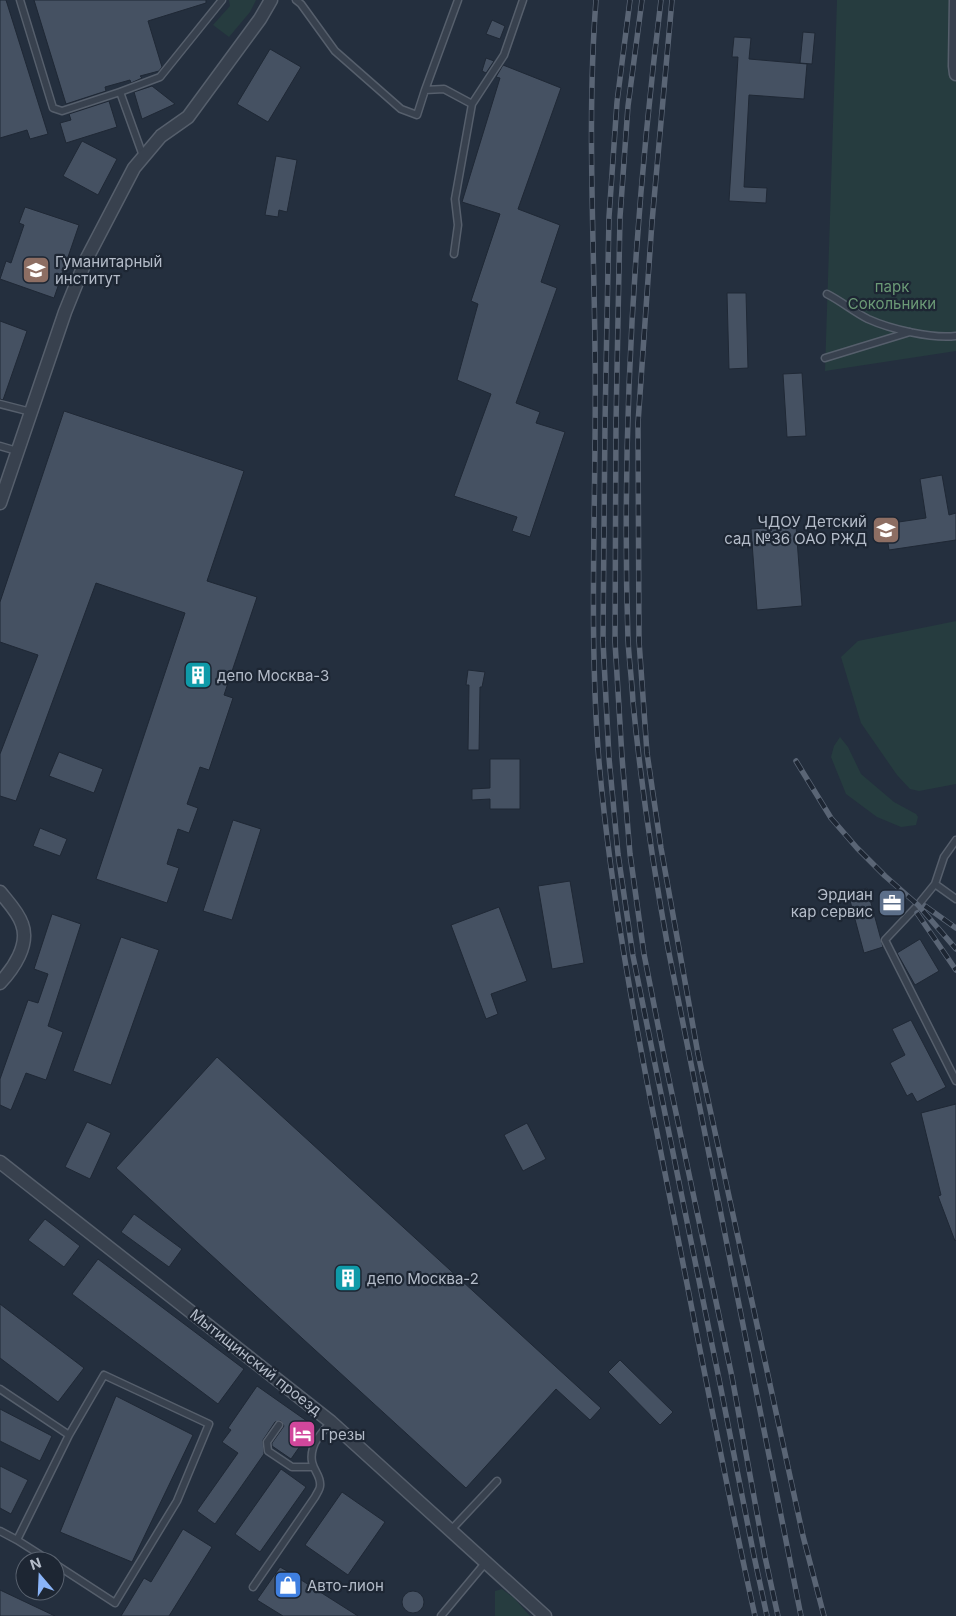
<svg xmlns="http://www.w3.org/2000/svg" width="956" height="1616" viewBox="0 0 956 1616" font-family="Inter,sans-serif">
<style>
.green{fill:#263c3f}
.building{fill:#455162;stroke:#1f2835}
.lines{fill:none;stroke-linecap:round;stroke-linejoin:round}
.service-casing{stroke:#565f6c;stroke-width:9}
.minor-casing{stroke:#565f6c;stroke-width:15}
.service{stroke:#38414e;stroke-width:6}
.minor{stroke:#38414e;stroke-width:12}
.rail-casing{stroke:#5a6575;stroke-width:5.5}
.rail{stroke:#1d2633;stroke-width:4;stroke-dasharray:11;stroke-linecap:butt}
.labels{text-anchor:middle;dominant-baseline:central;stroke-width:4.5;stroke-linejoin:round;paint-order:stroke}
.poi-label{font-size:15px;fill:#b4bcc9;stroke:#1d2633;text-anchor:start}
.park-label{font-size:15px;fill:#6b9a76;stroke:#1d2633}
.street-label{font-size:15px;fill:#b4bcc9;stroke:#1d2633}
</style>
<rect width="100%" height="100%" fill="#242f3e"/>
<!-- green -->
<path class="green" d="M229,0H256L250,12L229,37L213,25L230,6Z
M837,0H956V351L825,371Z
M956,621V784L919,791L910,789L897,775L861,723L841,657L858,641Z
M840,737L848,747L861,774L894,802L916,814L918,817L916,825L901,827L877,817L846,794L831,757L834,746Z
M502,1589L514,1598L530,1616H495V1591Z"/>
<!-- building -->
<path class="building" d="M0,0H6L48,134L30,139L27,130L0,138Z
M34,0H206V3L148,21L162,67L159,71L140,76L142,78L131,83L130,80L105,87L106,91L66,104Z
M492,20L505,26L500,39L486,34Z
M803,32L815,33L812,64L800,63Z
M734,37L751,38L749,59L807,64L804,99L749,95L744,187L767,188L766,203L729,201L738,57H732Z
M270,49L301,67L268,122L237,104Z
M486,58L494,61L486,73L482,71Z
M503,65L561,88L518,209L560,225L541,282L557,288L516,403L540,412L536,423L565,432L530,537L512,531L517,517L454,496L491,394L457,380L478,304L471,301L500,214L462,202L500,78L496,77Z
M152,86L175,104L142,119L134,92Z
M109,101L117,127L66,143L60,123L71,120L69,114Z
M82,141L117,159L98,195L63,176Z
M276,156L297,160L287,212L279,210L278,217L265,215Z
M25,207L79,225L54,298L0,279L6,261L11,263L24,225L19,223Z
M727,293H746L748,368L729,369Z
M0,321L27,331L3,400L0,399Z
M802,373L806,436L787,437L783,374Z
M64,411L244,471L207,581L257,597L224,695L233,698L209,770L200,767L187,804L198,808L189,833L178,829L167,864L179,868L167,903L96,879L185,613L96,583L16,801L0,796V754L38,655L0,642V602Z
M942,475L949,515L956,513V540L889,550L885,524L926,518L920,479Z
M780,521L781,527L796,526L802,606L757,610L751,529L766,528L765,523Z
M468,670L485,672L482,687H480L479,750H468L469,685H466Z
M59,752L103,769L94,793L49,776Z
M490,759H520V809H490V799L472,800V789L490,788Z
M233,820L261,829L232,920L203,911Z
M40,828L67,839L60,856L33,846Z
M570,881L584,963L552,969L538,886Z
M867,888L883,947L864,953L848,893Z
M499,907L527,981L491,994L498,1014L486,1019L451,925Z
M52,914L81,924L48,1026L63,1032L46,1080L26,1073L11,1110L0,1105V1079L28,1000L38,1003L48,974L34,969Z
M121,937L159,950L111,1085L73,1071Z
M920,939L939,971L915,985L897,953Z
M911,1020L946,1087L917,1102L912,1093L907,1096L890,1063L905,1055L892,1029Z
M217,1057L601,1408L590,1420L556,1389L466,1488L116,1168Z
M956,1104V1240L955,1241L938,1196L941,1195L921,1113Z
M87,1122L111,1133L90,1179L65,1167Z
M527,1123L546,1159L523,1171L504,1135Z
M134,1214L182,1249L169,1267L121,1232Z
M45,1219L80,1246L64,1267L28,1240Z
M98,1259L244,1369L218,1404L72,1294Z
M0,1304L84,1368L58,1402L0,1358Z
M620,1360L673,1412L660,1425L608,1372Z
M257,1386L314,1426L291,1459L272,1446V1443L284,1426L281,1421L275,1422L263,1440L264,1454L215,1524L197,1511L238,1453L222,1442L231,1430L228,1428Z
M116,1396L193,1435L132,1562L60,1532Z
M0,1409L52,1436L40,1461L0,1441Z
M0,1466L28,1480L11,1514L0,1508Z
M281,1469L306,1487L260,1552L235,1534Z
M342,1492L385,1522L348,1575L305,1545Z
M183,1529L212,1547L169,1616H121L144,1578L151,1582Z
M280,1567L287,1571L358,1616H283L257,1600Z
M0,1590L55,1616H0Z
M402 1602a11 11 0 1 1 22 0a11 11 0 1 1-22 0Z"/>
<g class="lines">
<!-- service casing -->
<g class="service-casing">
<path id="service" d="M20,0L53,108L62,111L120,92L143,156
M296,0L301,4L335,51L401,109L417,115L425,90L444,89L472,104L504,55L523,0
M425,90L458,0
M120,92L160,77L222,0
M454,254L458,225L455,199L472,104
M827,294C841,301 854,312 868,319C890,329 932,339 956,336
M825,358L910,332
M0,404L31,412
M0,446L17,451
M956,840L944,857L935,884L956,899
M935,884L918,905L885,940L956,1081
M0,1389L69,1435L17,1540L0,1531
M279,1425L267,1442L268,1451L292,1467H313
M451,1530L497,1481
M17,1540L50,1561
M55,1564L115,1603L177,1501L209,1424L104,1375L69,1435
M253,1587L315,1497C317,1493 320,1489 320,1486C322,1473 307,1468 313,1448C315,1439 325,1429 331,1422
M441,1616L486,1562"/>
</g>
<!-- minor casing -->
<g class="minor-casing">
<path id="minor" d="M956,0L955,66L956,74
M0,503L65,312L86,260L134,168L161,136L188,117L260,19L271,0
M0,892C8,902 18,912 22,924C30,945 13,969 0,983
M0,1162L331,1422L545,1616"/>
</g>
<!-- service -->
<use href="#service" class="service"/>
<!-- minor -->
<use href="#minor" class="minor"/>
<!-- rail casing -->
<g class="rail-casing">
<path id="rail" d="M596,0C587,117 594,235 595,352C597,489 588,626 599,762C613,918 644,1069 675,1223C701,1354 726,1486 755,1616
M630,0L617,102L609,217L605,423L603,641L609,758L618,854L633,956L719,1379L754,1556L767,1616
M642,0L628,106L620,217L616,423L615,642L622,757L630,854L644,954L665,1061L732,1377L765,1557L778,1616
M661,0C635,211 621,427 628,640C629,660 632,681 633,702C641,785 653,866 668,948L801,1616
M672,0L652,222L638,423L639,641L647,753L661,848L698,1054L803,1536L824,1616
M796,761L831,818L857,848L885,876L918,905L956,949
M925,906L956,928
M917,913L956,970"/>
</g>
<!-- rail -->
<use href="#rail" class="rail"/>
</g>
<!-- icons -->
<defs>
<g id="university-square" transform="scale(1.4375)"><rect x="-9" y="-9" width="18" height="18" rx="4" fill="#8d6e63" stroke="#1d2633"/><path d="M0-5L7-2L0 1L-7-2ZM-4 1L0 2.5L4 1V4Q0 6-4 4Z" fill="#fff"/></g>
<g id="school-square" transform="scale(1.4375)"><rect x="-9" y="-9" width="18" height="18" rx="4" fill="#8d6e63" stroke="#1d2633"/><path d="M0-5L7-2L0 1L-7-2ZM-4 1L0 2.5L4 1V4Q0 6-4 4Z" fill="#fff"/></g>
<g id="building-square" transform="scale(1.4375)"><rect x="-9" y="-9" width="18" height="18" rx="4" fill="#0f9aa8" stroke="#1d2633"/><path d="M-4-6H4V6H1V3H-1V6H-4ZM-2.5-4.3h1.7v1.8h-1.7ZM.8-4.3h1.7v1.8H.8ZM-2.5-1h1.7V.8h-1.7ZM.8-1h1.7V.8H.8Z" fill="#fff"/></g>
<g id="office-square" transform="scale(1.4375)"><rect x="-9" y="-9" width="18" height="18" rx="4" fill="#5c6f8a" stroke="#1d2633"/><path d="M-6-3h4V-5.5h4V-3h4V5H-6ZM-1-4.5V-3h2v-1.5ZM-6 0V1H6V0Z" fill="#fff"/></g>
<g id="hotel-square" transform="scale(1.4375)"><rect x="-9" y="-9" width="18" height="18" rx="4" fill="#d1479c" stroke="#1d2633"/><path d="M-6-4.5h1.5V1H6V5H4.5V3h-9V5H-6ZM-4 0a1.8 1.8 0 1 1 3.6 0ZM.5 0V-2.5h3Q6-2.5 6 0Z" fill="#fff"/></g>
<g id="shop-square" transform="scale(1.4375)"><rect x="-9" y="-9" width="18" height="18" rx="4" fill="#3f7fe0" stroke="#1d2633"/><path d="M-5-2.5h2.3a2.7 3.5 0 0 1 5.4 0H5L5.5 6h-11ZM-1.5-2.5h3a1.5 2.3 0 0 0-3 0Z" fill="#fff"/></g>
</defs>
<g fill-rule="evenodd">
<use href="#university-square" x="36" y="270"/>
<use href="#school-square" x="886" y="530"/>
<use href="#building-square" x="198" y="675"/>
<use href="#office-square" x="892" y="903"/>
<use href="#building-square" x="348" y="1278"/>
<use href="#hotel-square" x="302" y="1434"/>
<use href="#shop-square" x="288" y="1585"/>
</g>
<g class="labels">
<!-- poi labels -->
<g class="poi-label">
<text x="55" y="261">Гуманитарный<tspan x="55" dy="17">институт</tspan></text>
<text x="867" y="521" text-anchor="end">ЧДОУ Детский<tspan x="867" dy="17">сад №36 ОАО РЖД</tspan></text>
<text x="217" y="675">депо Москва-3</text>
<text x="873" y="894" text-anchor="end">Эрдиан<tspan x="873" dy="17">кар сервис</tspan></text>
<text x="367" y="1278">депо Москва-2</text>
<text x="321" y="1434">Грезы</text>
<text x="307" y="1585">Авто-лион</text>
</g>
<!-- park labels -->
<g class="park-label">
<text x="892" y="286">парк<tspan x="892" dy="17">Сокольники</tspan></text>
</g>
<!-- street labels -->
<g class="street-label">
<text transform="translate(256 1362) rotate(38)">Мытищинский проезд</text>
</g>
</g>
<!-- north arrow -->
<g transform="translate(40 1576) rotate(341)"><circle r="24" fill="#1d2633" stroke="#59626f"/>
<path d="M0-4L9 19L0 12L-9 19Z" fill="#8ab4f8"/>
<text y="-8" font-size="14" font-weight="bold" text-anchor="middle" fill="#b4bcc9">N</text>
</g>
</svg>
